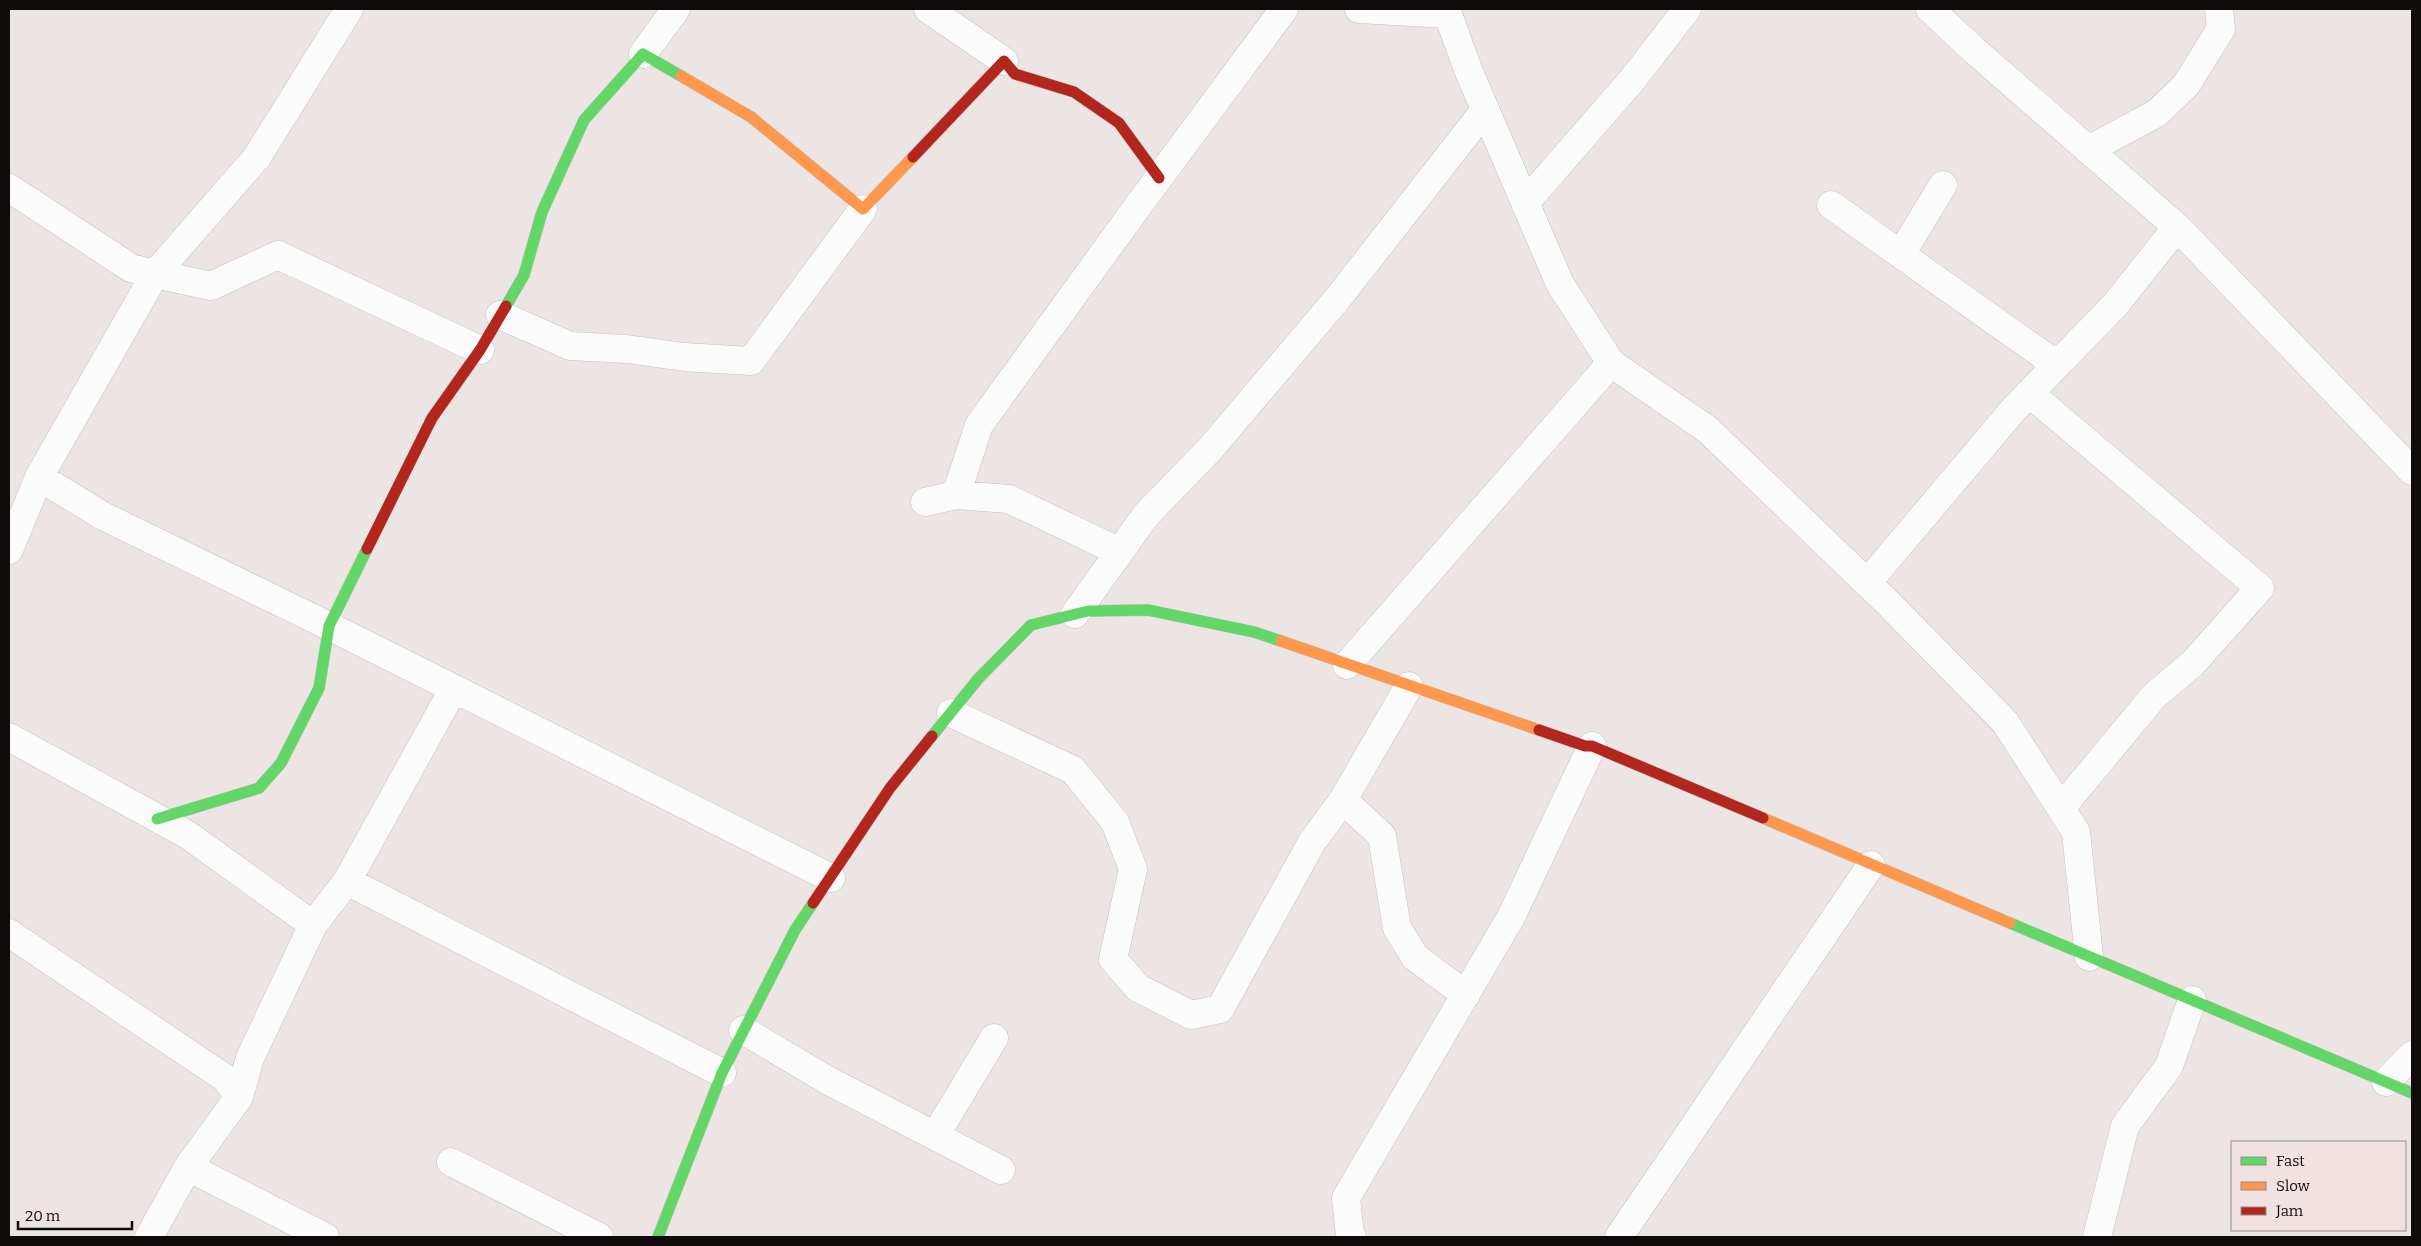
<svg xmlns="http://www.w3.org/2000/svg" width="2421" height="1246" viewBox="0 0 2421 1246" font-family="Bitter,serif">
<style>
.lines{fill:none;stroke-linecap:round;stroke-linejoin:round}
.street-casing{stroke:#c6c1c0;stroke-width:29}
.fast-casing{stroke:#c6c1c0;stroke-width:12}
.slow-casing{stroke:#c6c1c0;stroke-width:12}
.jam-casing{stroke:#c6c1c0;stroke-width:12}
.street{stroke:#fcfbfb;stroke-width:28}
.fast{stroke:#63d668;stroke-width:11}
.slow{stroke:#ff974d;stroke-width:11}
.jam{stroke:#b3261e;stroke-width:11}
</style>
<rect width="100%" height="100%" fill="#ece5e4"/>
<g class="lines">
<!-- street casing -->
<g class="street-casing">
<path id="street" d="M928,9L1004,61
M1359,9L1448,14
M1446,9L1469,72L1560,284L1611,363L1708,430L1886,601L2005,722L2076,832L2089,957
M1930,9L1975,51L2177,227L2412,471
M643,54L676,9
M2088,150L2157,113L2186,85L2221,29L2219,9
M9,188L131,268L155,274L211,286L278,255L480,350
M1525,203L1633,79L1687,9
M1831,205L2057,365
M1901,254L1943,185
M500,315L570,346L627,349L684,357L751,361L863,209
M2029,393L2260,588L2193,663L2154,696L2061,808
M39,477L103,516L329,626L831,878
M956,495L979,425L1135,210L1284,9
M925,502L956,495L1009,499L1120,552
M9,550L39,477L155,274L257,157L349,9
M1867,583L2014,409L2115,305L2177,227
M1075,614L1146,515L1211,448L1338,298L1485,110
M1347,665L1611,363
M951,713L1073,770L1115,822L1133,869L1113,959L1138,988L1191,1015L1220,1009L1312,842L1343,800L1409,686
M9,737L188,835L313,925
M1343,800L1382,836L1397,928L1415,957L1466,995
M347,881L722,1073
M9,933L225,1078L239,1097
M743,1030L827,1080L1001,1170
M2386,1082L2412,1055
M935,1136L994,1038
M451,1162L599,1237
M188,1167L325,1237
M149,1237L188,1167L239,1097L250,1058L313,925L347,881L453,690
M1352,1237L1350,1236L1346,1198L1511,917L1592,746
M1619,1237L1871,865
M2097,1237L2125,1126L2169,1066L2192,1000"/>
</g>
<!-- fast casing -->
<g class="fast-casing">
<path id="fast" d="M506,306L524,275L542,212L584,120L643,54L681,76
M932,736L978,679L1031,625L1088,611L1148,610L1254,632L1281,641
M157,819L259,788L281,763L319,688L329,626L367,549
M2010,923L2412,1093
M658,1237L722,1073L795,930L813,903"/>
</g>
<!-- slow casing -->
<g class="slow-casing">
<path id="slow" d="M681,76L751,117L863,209L913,157
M1281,641L1539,730
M1763,818L2010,923"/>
</g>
<!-- jam casing -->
<g class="jam-casing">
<path id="jam" d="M913,157L1004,61L1015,74L1074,92L1119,123L1159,178
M367,549L432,418L480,350L506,306
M1539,730L1585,746H1592L1763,818
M813,903L890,788L932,736"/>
</g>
<!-- street -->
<use href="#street" class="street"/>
<!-- fast -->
<use href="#fast" class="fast"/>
<!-- slow -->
<use href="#slow" class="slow"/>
<!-- jam -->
<use href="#jam" class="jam"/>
</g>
<!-- border -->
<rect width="2421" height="1246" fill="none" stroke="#100b0b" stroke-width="20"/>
<!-- legend -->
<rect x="2231" y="1141" width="175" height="90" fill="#f0e2e1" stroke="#968c8b"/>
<rect x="2241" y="1157" width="25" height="8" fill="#63d668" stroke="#968c8b"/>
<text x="2276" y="1166" font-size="15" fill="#100b0b">Fast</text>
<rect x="2241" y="1182" width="25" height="8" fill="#ff974d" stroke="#968c8b"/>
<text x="2276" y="1191" font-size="15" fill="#100b0b">Slow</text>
<rect x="2241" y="1207" width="25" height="8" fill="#b3261e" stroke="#968c8b"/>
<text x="2276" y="1216" font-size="15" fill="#100b0b">Jam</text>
<!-- scale -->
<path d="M18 1221v8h114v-8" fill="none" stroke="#100b0b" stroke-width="2.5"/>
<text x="25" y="1221" font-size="15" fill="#100b0b" stroke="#f0e2e1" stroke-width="4" paint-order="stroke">20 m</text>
</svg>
